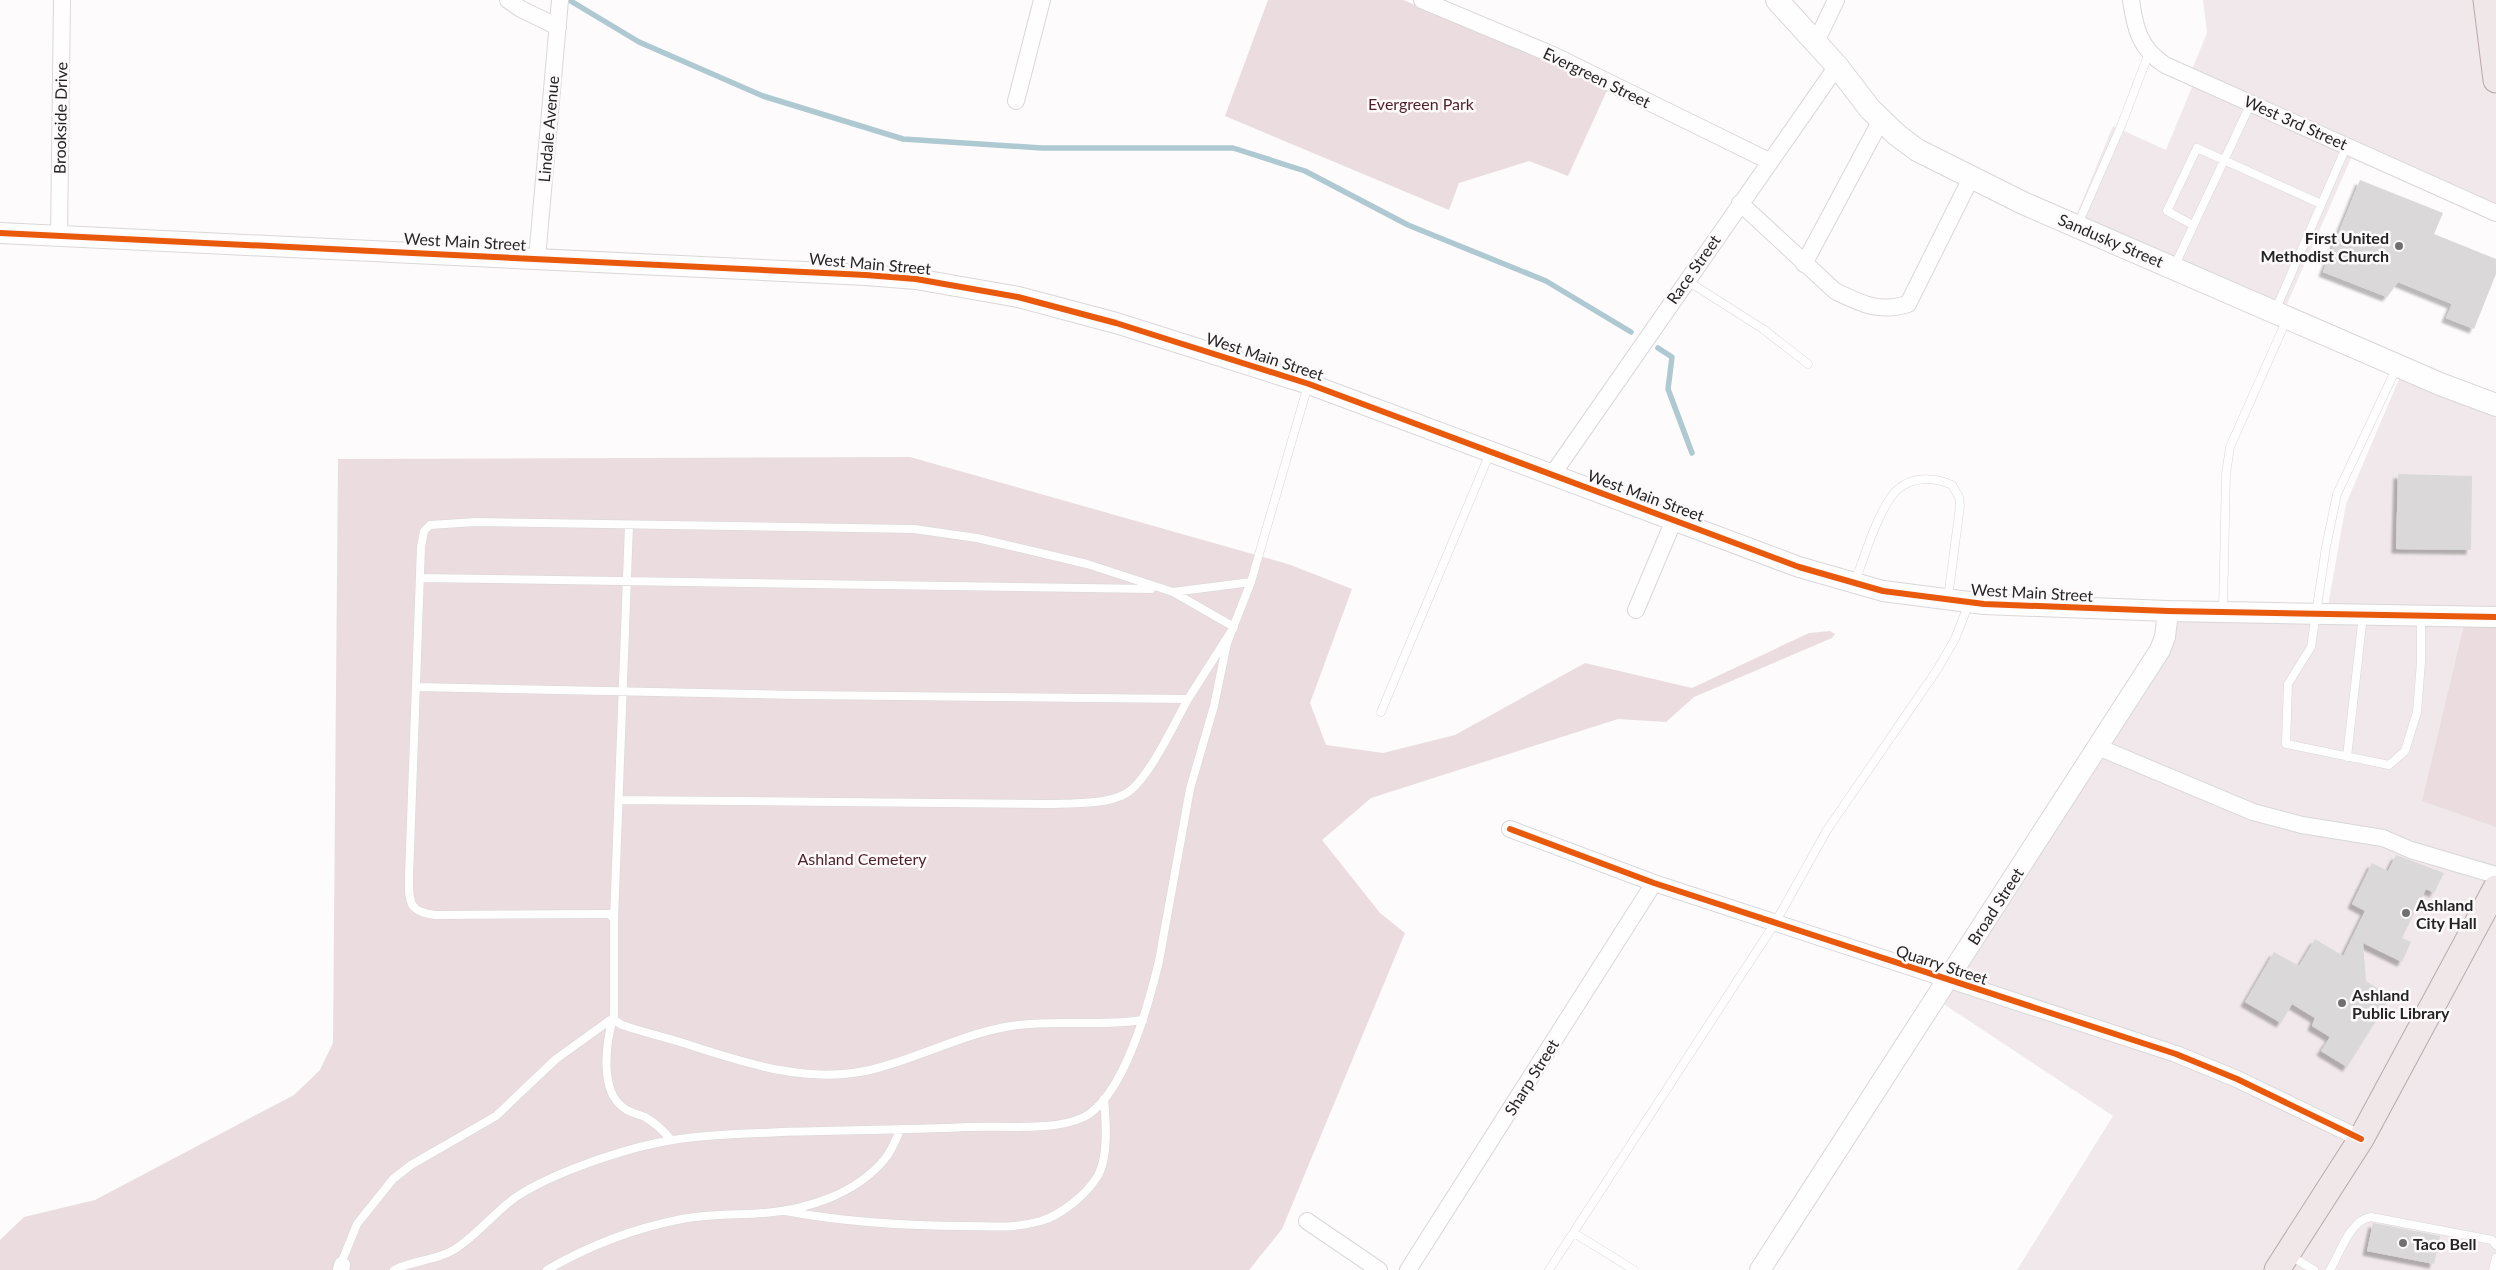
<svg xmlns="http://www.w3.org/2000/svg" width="2496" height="1270" viewBox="0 0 2496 1270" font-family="Lato,sans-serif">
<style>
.built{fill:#f0e8ea}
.green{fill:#eadcdf}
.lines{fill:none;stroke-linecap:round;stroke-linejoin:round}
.stream{stroke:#aec9d2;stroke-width:5.5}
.building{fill:#dad8d9;filter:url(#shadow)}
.service-casing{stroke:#d9d7d8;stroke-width:9}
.minor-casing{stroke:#d9d7d8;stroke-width:18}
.tertiary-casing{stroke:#d9d7d8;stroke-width:22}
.secondary-casing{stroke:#d9d7d8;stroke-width:24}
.primary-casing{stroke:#b9a9ad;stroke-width:27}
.service{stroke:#fffeff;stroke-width:8}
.minor{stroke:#fffeff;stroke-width:16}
.tertiary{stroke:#fffeff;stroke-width:20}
.secondary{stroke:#fffeff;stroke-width:22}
.primary{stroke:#efe7e8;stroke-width:25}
.cycleway-casing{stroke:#fefafb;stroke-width:9}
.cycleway{stroke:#e8590c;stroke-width:6}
.poi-dot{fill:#716f70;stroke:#fefafb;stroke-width:2}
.labels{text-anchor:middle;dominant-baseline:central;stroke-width:5;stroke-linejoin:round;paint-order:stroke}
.street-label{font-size:16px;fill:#252424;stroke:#fefafb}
.park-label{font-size:16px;fill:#4e1d2a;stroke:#fefafb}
.poi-label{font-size:16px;font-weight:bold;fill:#252424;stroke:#fefafb;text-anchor:start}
</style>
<defs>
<filter id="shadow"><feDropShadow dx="-4.5" dy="4.5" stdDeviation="1" flood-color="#0004"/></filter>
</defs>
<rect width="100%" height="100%" fill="#fdfbfc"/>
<!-- built -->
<path class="built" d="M2203,0H2496V214L2352,156L2280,320L2071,228L2113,126L2166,150L2192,87L2186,84L2207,33Z
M2402,372L2496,413V1270H2017L2113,1116L1936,999L2182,604L2328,606L2346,504Z"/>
<!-- green -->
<path class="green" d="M1268,0H1403L1609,86L1568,176L1529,161L1459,183L1449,210L1225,116Z
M910,457L1288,564L1352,589L1310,703L1326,745L1383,753L1455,735L1585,663L1692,688L1809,633L1830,631L1835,634L1832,638L1694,697L1666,722L1618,719L1371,798L1322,840L1380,913L1405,933L1282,1229L1249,1270H0V1240L24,1217L95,1200L294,1095L320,1070L333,1043L338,459Z
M2466,617H2496V827L2422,801Z"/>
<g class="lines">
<!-- stream -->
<path class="stream" d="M569,0L639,42L763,96L903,139L1042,148H1233L1305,171L1408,225L1546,281L1631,332
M1658,348L1672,357L1668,389L1692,453"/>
</g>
<!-- building -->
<path class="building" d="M2360,180L2443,213L2434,234L2496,259V274L2474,329L2446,318L2452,304L2398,282L2387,297L2323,272Z
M2398,474L2472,476L2471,550L2396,549Z
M2396,855L2444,873L2434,893L2426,889L2402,938L2411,942L2402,962L2363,943L2366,981L2391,997L2347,1067L2321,1051L2330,1037L2312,1026L2315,1018L2292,1004L2281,1023L2245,1002L2274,952L2299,966L2315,939L2343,956L2365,911L2352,904L2372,863L2388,871Z
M2373,1223L2440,1236L2434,1264L2367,1251Z"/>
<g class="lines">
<!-- service casing -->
<g class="service-casing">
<path id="service" d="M2078,224L2121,126L2149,53
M2193,225L2167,211L2197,148L2321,204
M2174,267L2251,103
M1686,280L1763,329L1808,364
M2275,311L2347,145
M2397,367L2337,494L2326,547L2311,647L2288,684L2286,744L2389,765L2405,751L2417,712L2421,662V616
M629,525L614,919V1020L622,1025C640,1031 659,1036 677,1041C740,1061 803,1085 870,1070C918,1059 961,1034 1011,1026C1055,1019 1099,1027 1143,1020
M420,578L1151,589
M1855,582C1864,558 1879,507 1897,490C1912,476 1935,477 1952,485L1959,497L1960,506L1948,598
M2223,610L2226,474L2230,447L2287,319
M416,687L798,695L1188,699L1234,627L1173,592
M1381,712L1490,453
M2347,757L2363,615
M619,800L1046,804C1068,803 1106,805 1125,794C1147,783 1175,722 1188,699
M614,919L609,914H603L435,915C407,912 409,900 409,876L421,547L424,531L430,525L475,522L914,529L977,538L1087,564L1173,592L1251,582
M613,1018C606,1043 599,1091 624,1108C630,1113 638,1114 645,1117C655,1123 664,1131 671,1140
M785,1211C845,1222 905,1226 966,1226C996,1226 1011,1229 1041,1221C1061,1215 1086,1195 1097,1177C1109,1158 1106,1120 1104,1099
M1574,1233L1634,1270
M2289,1255L2314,1270
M340,1266L357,1224L393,1179L411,1165L496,1116L556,1059L613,1018
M394,1270C414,1260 440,1260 458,1247C479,1233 495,1212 516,1197C554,1172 628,1147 673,1140C708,1134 745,1134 781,1132C843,1130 905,1130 967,1127C1001,1125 1053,1132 1084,1117C1124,1096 1149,1003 1159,961L1190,789L1214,706L1227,643L1251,582L1308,385
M547,1270C588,1246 636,1228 682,1219C709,1214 738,1215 765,1213C809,1209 855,1194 884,1160C891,1152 896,1140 900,1130
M1549,1270L1775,923L1827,830L1937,670L1955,639L1969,603
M2330,1270C2340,1253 2350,1220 2371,1217L2492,1240L2496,1245
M2493,1270L2496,1258"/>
</g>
<!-- minor casing -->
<g class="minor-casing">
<path id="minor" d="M508,0L521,9L558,27
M1422,0L1553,55L1769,161
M2131,0C2135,29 2140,49 2165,65L2496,213
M1816,42L1836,0
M1016,101L1042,0
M1740,203L1835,291C1862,304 1879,313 1908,304L1971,178
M59,235L62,0
M537,258L560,0
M1804,264L1881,120
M1552,475L1837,66
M1636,610L1674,520
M2098,747L2253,812L2302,825L2383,838L2411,850L2496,875
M1510,829L1654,883L2176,1054L2237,1079L2361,1139
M1307,1221L1379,1270
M341,1270L342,1265
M1408,1270L1654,883"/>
</g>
<!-- tertiary casing -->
<g class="tertiary-casing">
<path id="tertiary" d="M0,233L866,275L916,279L1018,297L1116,323L1309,384L1799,567L1883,591L1984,604L2168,611L2496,617
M1760,1270L2160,650L2165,637L2168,611"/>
</g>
<!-- secondary casing -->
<g class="secondary-casing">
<path id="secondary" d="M1777,0L1837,66L1870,109L1897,135L1917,150L2023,203L2440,384L2496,405"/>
</g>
<!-- primary casing -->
<g class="primary-casing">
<path id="primary" d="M2486,0L2496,80
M2277,1270L2361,1139L2496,888"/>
</g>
<!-- service -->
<use href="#service" class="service"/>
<!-- minor -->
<use href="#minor" class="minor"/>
<!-- tertiary -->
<use href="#tertiary" class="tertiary"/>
<!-- secondary -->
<use href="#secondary" class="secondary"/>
<!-- primary -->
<use href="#primary" class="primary"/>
<!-- cycleway casing -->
<g class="cycleway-casing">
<path id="cycleway" d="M0,233L866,275L916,279L1018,297L1116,323L1309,384L1799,567L1883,591L1984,604L2168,611L2496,617
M1510,829L1654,883L2176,1054L2237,1079L2361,1139"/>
</g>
<!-- cycleway -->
<use href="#cycleway" class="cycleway"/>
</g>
<!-- markers -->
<g class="poi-dot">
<circle cx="2399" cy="246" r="5"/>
<circle cx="2406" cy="913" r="5"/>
<circle cx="2342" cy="1003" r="5"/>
<circle cx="2403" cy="1243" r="5"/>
</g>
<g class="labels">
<!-- street labels -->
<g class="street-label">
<text transform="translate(1597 77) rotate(26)">Evergreen Street</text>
<text transform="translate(60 118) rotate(-89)">Brookside Drive</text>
<text transform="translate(2296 122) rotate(24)">West 3rd Street</text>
<text transform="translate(548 129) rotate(-85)">Lindale Avenue</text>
<text transform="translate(2111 240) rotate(23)">Sandusky Street</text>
<text transform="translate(465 241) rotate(3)">West Main Street</text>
<text transform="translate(870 263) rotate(5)">West Main Street</text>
<text transform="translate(1693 269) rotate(-55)">Race Street</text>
<text transform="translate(1265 356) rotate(18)">West Main Street</text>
<text transform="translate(1646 495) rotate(20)">West Main Street</text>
<text transform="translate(2032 592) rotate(3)">West Main Street</text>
<text transform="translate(1995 906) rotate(-57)">Broad Street</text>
<text transform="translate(1942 964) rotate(18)">Quarry Street</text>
<text transform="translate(1531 1077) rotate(-58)">Sharp Street</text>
</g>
<!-- park labels -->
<g class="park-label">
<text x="1421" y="103">Evergreen Park</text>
<text x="862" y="858">Ashland Cemetery</text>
</g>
<!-- poi labels -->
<g class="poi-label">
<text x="2389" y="237" text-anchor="end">First United<tspan x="2389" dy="18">Methodist Church</tspan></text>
<text x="2416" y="904">Ashland<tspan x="2416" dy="18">City Hall</tspan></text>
<text x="2352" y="994">Ashland<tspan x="2352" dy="18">Public Library</tspan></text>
<text x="2413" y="1243">Taco Bell</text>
</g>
</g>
</svg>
